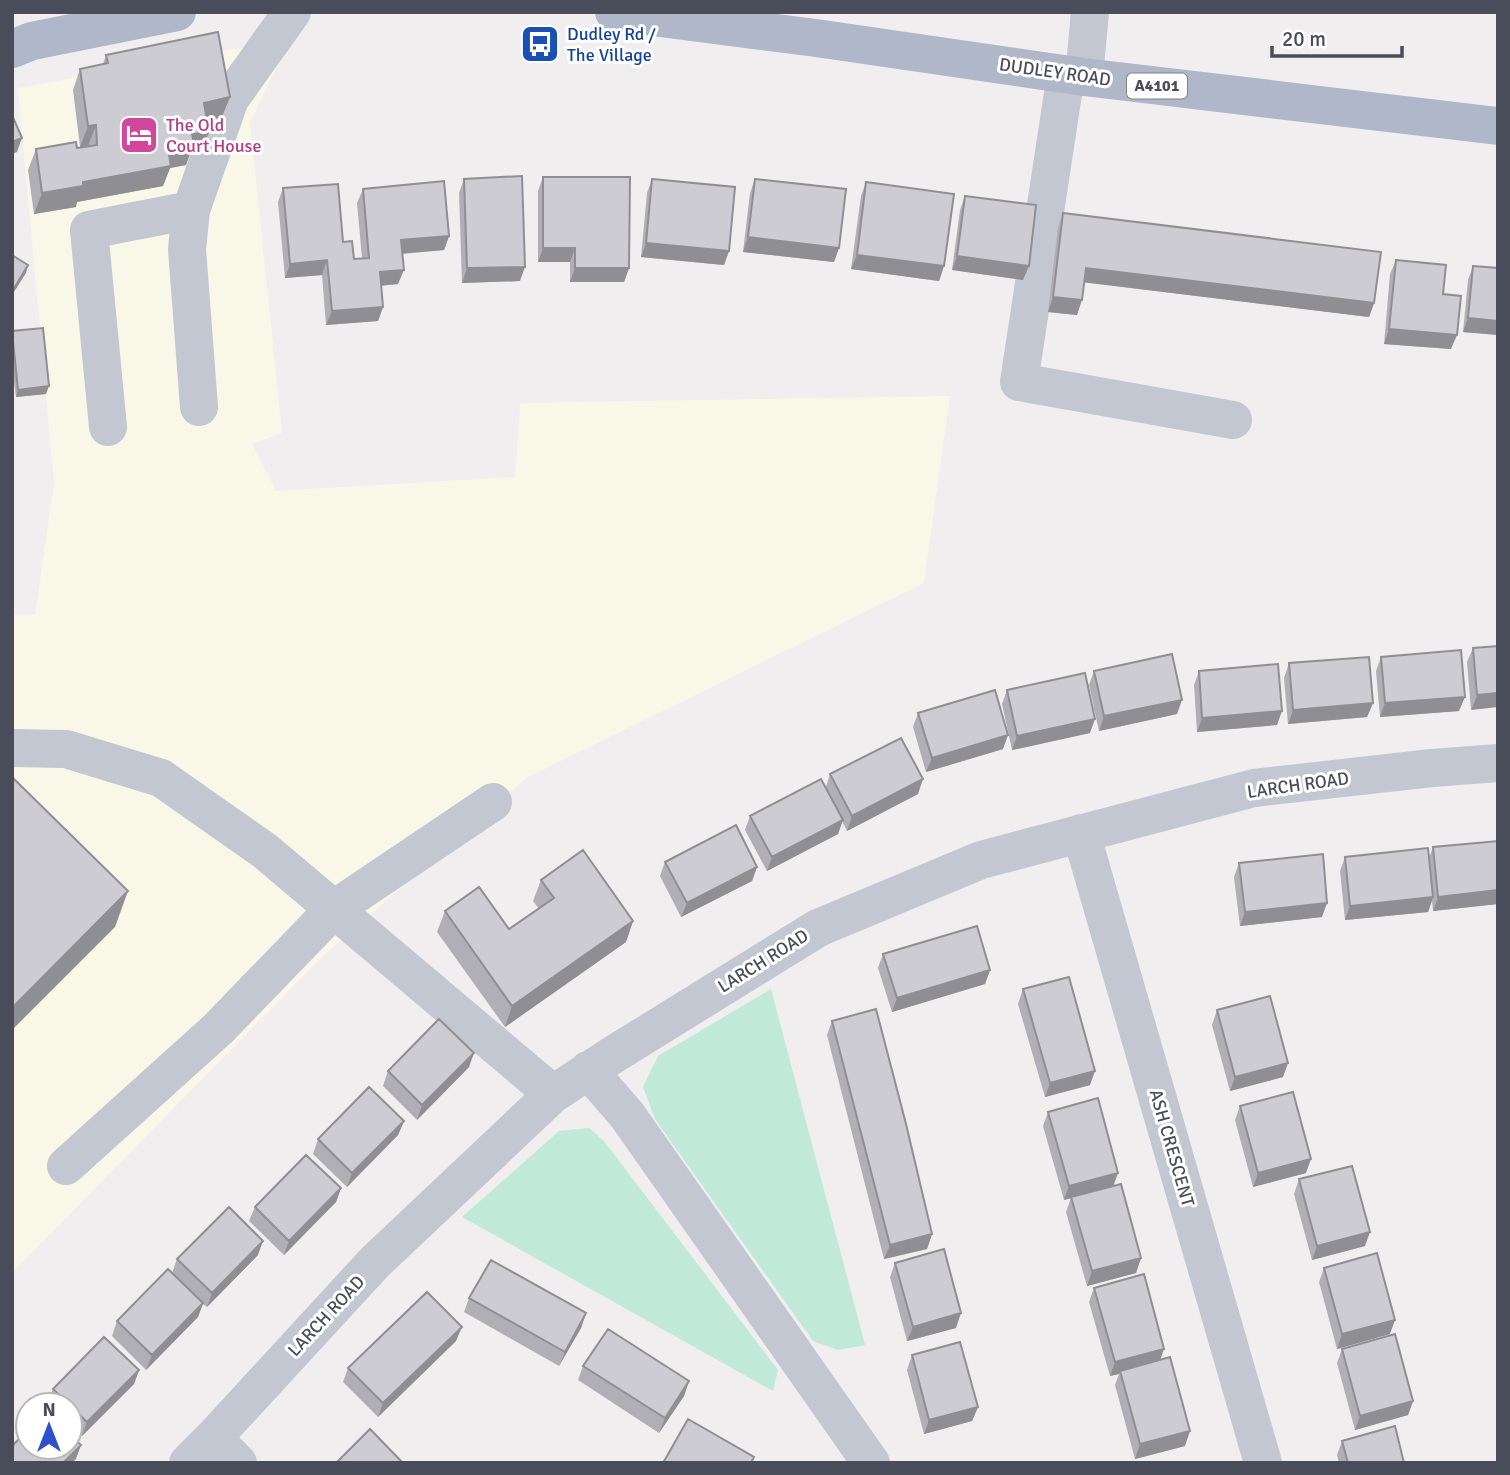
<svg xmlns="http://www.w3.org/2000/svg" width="1510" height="1475" viewBox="0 0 1510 1475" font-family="Signika,sans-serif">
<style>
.commercial{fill:#f9f8e8}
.green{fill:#c0e9d9}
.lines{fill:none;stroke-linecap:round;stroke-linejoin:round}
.minor{stroke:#c2c7d1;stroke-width:38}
.major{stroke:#b0b7c9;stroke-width:38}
.wall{fill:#afafb5}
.shaded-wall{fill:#8f8f93}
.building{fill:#ccccd2;stroke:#8f8f93;stroke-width:2}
.labels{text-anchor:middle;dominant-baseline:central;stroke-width:6;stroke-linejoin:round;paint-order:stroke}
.shield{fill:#fff;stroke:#7f828b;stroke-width:2}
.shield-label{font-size:16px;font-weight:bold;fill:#484d59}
.transit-label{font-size:18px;fill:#164399;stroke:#fff;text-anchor:start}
.street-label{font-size:18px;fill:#484d59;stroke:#fff}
.hotel-label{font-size:18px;fill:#b23c85;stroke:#fff;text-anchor:start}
</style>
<rect width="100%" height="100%" fill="#f0eeee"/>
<!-- commercial -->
<path class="commercial" d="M287,46L250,122L282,433L252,444L276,491L515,477L520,403L950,396L924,583L526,778L322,957L12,1273V615H35L54,483L18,88L232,49Z"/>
<!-- green -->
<path class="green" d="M771,989L865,1345L838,1350L813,1341L655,1119L643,1087L658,1056Z
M589,1128L604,1141L778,1370L773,1391L462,1217L559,1131Z"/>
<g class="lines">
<!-- minor -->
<path class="minor" d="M1066,74L1019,382L1233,420
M1084,77L1090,12
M199,407L187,249L191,210L230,99L292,12
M108,427L89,230L191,210
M12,748L66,749L161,778L265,851L553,1094
M1081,833L1263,1463
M588,1070L627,1115L871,1463
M66,1166L218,1029L334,909L493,802
M213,1438L238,1463
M188,1463L213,1438L375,1262L553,1094L616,1053L818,928L981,860L1254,788L1432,768L1498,763"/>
<!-- major -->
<path class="major" d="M614,12L816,38L1084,77L1498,126
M12,49L32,41L177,12"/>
</g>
<!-- wall -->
<path class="wall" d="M106,55L222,117L207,121L209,132L201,152L190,154L186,165L170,168L163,186L77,202L76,207L34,214L28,170L36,149L80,147L73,90L80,69L103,64Z
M543,177L629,268L624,282H570V262H538V191Z
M464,179L520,281L462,283L459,193Z
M652,179L729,251L724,265L641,257L647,193Z
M755,179L839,248L834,262L743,252L750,193Z
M866,182L944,266L939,281L851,269L861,196Z
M283,188L343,242L354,259L362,258L357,203L363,189L449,236L444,250L402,254L398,284L381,286L383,307L378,321L326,325L322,275L285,278L278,202Z
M965,196L1023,280L952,270L960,210Z
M1063,213L1374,303L1369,317L1084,282L1077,315L1048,312L1058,227Z
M1396,260L1443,294L1451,349L1384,344L1390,274Z
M1473,266L1498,268V335L1463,332L1468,280Z
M12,331L46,394L16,397L12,366Z
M1498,646L1471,710L1467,662L1473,648Z
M1381,657L1459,711L1380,717L1376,671Z
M1289,663L1373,703L1367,717L1288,724L1284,678Z
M1094,671L1177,714L1099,731L1089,685Z
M1199,671L1277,725L1197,732L1194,685Z
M1007,690L1090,733L1012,750L1002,704Z
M918,713L1003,749L926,772L913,727Z
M830,774L918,794L847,831L842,821L838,834L767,871L745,830L750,816L826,787Z
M1498,841V904L1433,911L1432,901L1428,912L1345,920L1340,871L1345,857L1429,858L1433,847Z
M665,862L757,867L752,881L681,917L660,876Z
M1239,863L1322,917L1240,926L1234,877Z
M541,880L633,921L626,942L505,1027L437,932L445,911L509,929L539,909L533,901Z
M883,954L990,970L985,984L892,1012L878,968Z
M1023,989L1090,1085L1045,1097L1018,1004Z
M1217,1010L1283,1077L1230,1091L1212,1025Z
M832,1021L932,1234L927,1249L884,1259L827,1035Z
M469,1067L417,1120L383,1086L388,1071Z
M1240,1106L1306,1173L1253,1187L1235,1120Z
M1048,1112L1114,1186L1141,1258L1136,1273L1087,1286L1066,1212L1071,1198L1064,1200L1043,1126Z
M404,1121L398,1135L347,1187L313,1154L318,1139Z
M1299,1179L1365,1246L1312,1260L1294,1194Z
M341,1188L336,1202L284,1255L249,1221L255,1207Z
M258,1255L207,1307L203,1304L198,1317L146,1370L112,1336L117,1321L172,1273L177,1259Z
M895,1263L956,1328L907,1341L890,1277Z
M1324,1268L1390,1334L1337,1349L1319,1282Z
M1094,1288L1160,1359L1185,1446L1135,1459L1115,1385L1119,1374L1110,1376L1089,1302Z
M469,1298L586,1313L581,1328L559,1366L464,1312Z
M456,1341L378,1417L343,1382L348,1368Z
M1342,1349L1413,1401L1408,1415L1355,1430L1337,1363Z
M912,1355L978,1407L972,1421L924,1434L907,1370Z
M583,1366L689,1381L684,1396L659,1433L578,1380Z
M139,1370L134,1384L82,1436L70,1425V1405H49L47,1403L53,1389Z
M1342,1441L1404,1463H1339L1337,1455Z"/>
<!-- shaded-wall -->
<path class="shaded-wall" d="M230,97L222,117L197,123L204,103Z
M96,125L88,146L80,147L88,126Z
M209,132L201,152L190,154L186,165L170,168L163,186L77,202L76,207L34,214L42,193L83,182L168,149L192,134Z
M22,138L17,152L12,154V142Z
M449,236L444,250L395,254L401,240Z
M748,237L839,248L834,262L743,252Z
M646,243L729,251L724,265L641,257Z
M543,248H575L570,262H538Z
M857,255L944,266L939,281L851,269Z
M957,256L1029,266L1023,280L952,270Z
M327,260L322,275L285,278L290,264Z
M28,265L26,273L12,295V292Z
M525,267L520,281L462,283L467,268Z
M575,268H629L624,282H570Z
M1086,268L1374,303L1369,317L1081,282Z
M404,270L398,284L375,286L380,272Z
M1053,297L1082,300L1077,315L1048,312Z
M383,307L378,321L326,325L332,311Z
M1468,318L1498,321V335L1463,332Z
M1389,329L1457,335L1451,349L1384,344Z
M49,386L46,394L16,397L18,390Z
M1498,693V707L1471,710L1477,695Z
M1465,697L1459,711L1380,717L1385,703Z
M1182,700L1177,714L1099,731L1104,716Z
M1373,703L1367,717L1288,724L1293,710Z
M1282,711L1277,725L1197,732L1202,718Z
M1095,719L1090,733L1012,750L1017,736Z
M1008,735L1003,749L926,772L932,758Z
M923,779L918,794L847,831L852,816Z
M843,820L838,834L767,871L772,857Z
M757,867L752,881L681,917L687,903Z
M1498,890V904L1433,911L1438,897Z
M128,891L115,927L12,1030V1008Z
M1433,897L1428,912L1345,920L1350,906Z
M1327,903L1322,917L1240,926L1245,912Z
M633,921L626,942L505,1027L512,1006Z
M990,970L985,984L892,1012L897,998Z
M474,1053L469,1067L417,1120L422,1105Z
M1288,1063L1283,1077L1230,1091L1235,1077Z
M1095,1071L1090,1085L1045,1097L1050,1083Z
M404,1121L398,1135L347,1187L352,1173Z
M1311,1159L1306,1173L1253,1187L1258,1173Z
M1118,1173L1113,1187L1064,1200L1069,1186Z
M341,1188L336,1202L284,1255L289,1241Z
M1370,1232L1365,1246L1312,1260L1317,1246Z
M932,1234L927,1249L884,1259L890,1245Z
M263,1241L258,1255L207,1307L212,1293Z
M1141,1258L1136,1273L1087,1286L1092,1271Z
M203,1303L198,1317L146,1370L152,1355Z
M586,1313L581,1328L559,1366L565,1352Z
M961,1313L956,1328L907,1341L913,1327Z
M1395,1320L1390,1334L1337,1349L1342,1334Z
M462,1327L456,1341L378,1417L383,1403Z
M1164,1349L1159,1363L1120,1371L1119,1374L1110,1376L1115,1362Z
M139,1370L134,1384L82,1436L87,1422Z
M689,1381L684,1396L659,1433L665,1418Z
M1413,1401L1408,1415L1355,1430L1360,1416Z
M978,1407L972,1421L924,1434L929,1420Z
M1190,1431L1185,1446L1135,1459L1140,1444Z
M81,1445L76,1459L72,1463H63Z"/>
<!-- building -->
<path class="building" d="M218,32L230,97L204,103L209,132L192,134L194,144L168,149L171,166L83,182V186L42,193L36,149L76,142L77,148L97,145L96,125L88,126L80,69L108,63L106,55Z
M12,115L22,138L12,142Z
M522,176L525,267L467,268L464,179Z
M543,177H630L629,268H575V248H543Z
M652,179L735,187L729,251L646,243Z
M755,179L846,189L839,248L748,237Z
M444,181L449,236L401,240L404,270L380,272L383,307L332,311L327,260L290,264L283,188L338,184L343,242L352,241L354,259L369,258L363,189Z
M866,182L954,194L944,266L857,255Z
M965,196L1036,205L1029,266L957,256Z
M1063,213L1381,252L1374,303L1086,268L1082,300L1053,297Z
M12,255L28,265L12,292Z
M1396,260L1446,265L1443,294L1461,296L1457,335L1389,329Z
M1473,266L1498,268V321L1468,318Z
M43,328L49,386L18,390L12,331Z
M1498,646V693L1477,695L1473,648Z
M1461,650L1465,697L1385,703L1381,657Z
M1172,654L1182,700L1104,716L1094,671Z
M1369,657L1373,703L1293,710L1289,663Z
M1278,664L1282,711L1202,718L1199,671Z
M1085,673L1095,719L1017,736L1007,690Z
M995,690L1008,735L932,758L918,713Z
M901,738L923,779L852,816L830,774Z
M12,777L128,891L12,1008Z
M821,779L843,820L772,857L750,816Z
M736,825L757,867L687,903L665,862Z
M1498,841V890L1438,897L1433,847Z
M1428,848L1433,897L1350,906L1345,857Z
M583,850L633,921L512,1006L445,911L479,887L509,929L554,898L541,880Z
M1323,854L1327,903L1245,912L1239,863Z
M977,926L990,970L897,998L883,954Z
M1069,977L1095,1071L1050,1083L1023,989Z
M1270,996L1288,1063L1235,1077L1217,1010Z
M876,1009L906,1124L932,1234L890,1245L832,1021Z
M439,1019L474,1053L422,1105L388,1071Z
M369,1087L404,1121L352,1173L318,1139Z
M1293,1092L1311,1159L1258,1173L1240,1106Z
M1098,1098L1118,1173L1069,1186L1048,1112Z
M306,1155L341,1188L289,1241L255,1207Z
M1352,1166L1370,1232L1317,1246L1299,1179Z
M1121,1184L1141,1258L1092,1271L1071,1197Z
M229,1207L263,1241L212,1293L177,1259Z
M944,1249L961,1313L913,1327L895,1263Z
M1377,1253L1395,1320L1342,1334L1324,1268Z
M491,1260L586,1313L565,1352L469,1298Z
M168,1269L203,1303L152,1355L117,1321Z
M1144,1274L1164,1349L1115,1362L1094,1288Z
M427,1292L462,1327L383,1403L348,1368Z
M608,1329L689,1381L665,1418L583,1366Z
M1395,1334L1413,1401L1360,1416L1342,1349Z
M104,1337L139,1370L87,1422L53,1389Z
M960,1342L978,1407L929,1420L912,1355Z
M1170,1357L1190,1431L1140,1444L1120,1371Z
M688,1419L754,1457L751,1463H663Z
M1395,1426L1404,1463H1348L1342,1441Z
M370,1429L403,1463H336Z
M28,1430V1447H70V1435L81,1445L63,1463H12V1446Z"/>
<!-- icons -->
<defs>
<g id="bus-square" transform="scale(2.0125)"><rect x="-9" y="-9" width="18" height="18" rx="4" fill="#1a4fb4" stroke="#fff"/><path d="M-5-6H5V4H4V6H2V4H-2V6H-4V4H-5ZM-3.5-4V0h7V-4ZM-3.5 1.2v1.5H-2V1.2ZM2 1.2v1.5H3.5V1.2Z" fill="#fff"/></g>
<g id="hotel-square" transform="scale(2.0125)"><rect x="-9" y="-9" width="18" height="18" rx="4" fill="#d1479c" stroke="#fff"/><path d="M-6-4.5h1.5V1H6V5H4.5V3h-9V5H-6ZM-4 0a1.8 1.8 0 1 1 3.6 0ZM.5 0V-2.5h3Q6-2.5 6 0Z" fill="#fff"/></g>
</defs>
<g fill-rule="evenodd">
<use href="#bus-square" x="540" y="44"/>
<use href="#hotel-square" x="139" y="135"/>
</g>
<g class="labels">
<!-- shield labels -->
<rect class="shield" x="1127" y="73.5" width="60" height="25" rx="5"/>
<g class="shield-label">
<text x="1157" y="86">A4101</text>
</g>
<!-- transit labels -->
<g class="transit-label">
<text x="567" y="34">Dudley Rd /<tspan x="567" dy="21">The Village</tspan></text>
</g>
<!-- street labels -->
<g class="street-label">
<text transform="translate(1055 72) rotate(8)">DUDLEY ROAD</text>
<text transform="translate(1298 785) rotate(-8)">LARCH ROAD</text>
<text transform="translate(763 961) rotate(-32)">LARCH ROAD</text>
<text transform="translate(1172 1148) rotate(74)">ASH CRESCENT</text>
<text transform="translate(326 1316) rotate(-47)">LARCH ROAD</text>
</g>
<!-- hotel labels -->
<g class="hotel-label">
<text x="166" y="125">The Old<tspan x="166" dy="21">Court House</tspan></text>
</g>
</g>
<!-- border -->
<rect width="1510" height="1475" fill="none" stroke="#484d59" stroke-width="28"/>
<!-- north arrow -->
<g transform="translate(49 1426)"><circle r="33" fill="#ffffff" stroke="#b6b8bd" stroke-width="2"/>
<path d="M0-5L12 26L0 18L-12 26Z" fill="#2e50ca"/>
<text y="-10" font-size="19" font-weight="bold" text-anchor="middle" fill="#484d59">N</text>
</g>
<!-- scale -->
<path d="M1272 46v10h130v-10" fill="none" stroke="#484d59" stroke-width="3.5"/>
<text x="1282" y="46" font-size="21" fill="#484d59" stroke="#ffffff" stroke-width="5" paint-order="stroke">20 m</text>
</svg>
